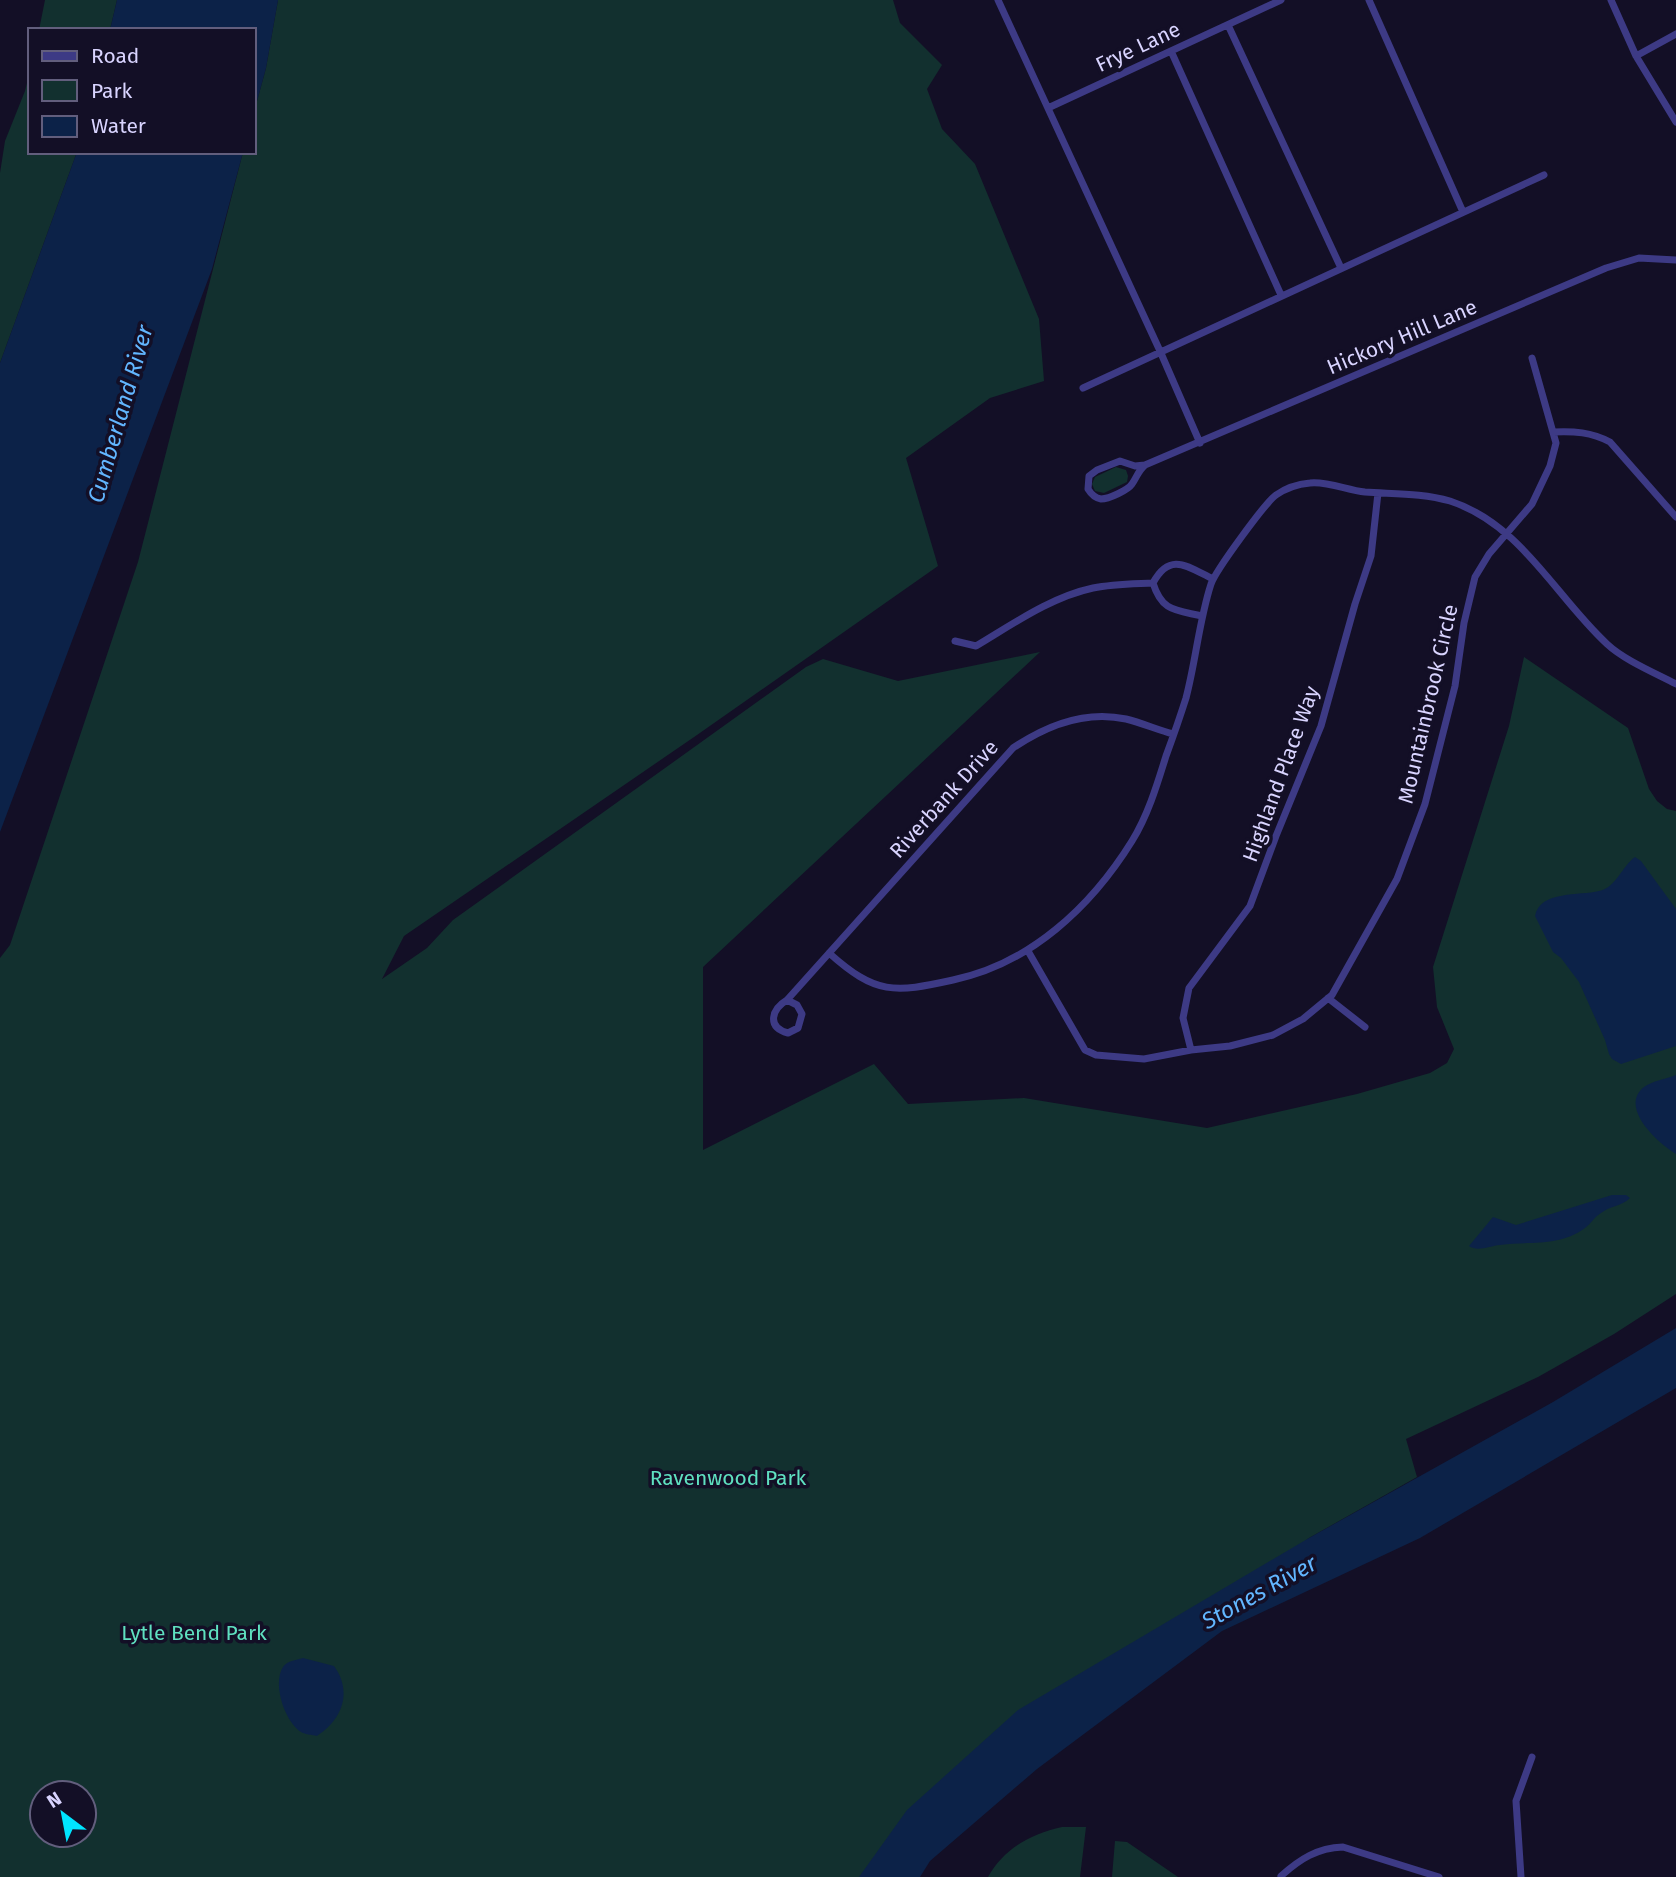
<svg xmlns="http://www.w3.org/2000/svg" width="1676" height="1877" viewBox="0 0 1676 1877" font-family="'Fira Sans',sans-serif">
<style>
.green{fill:#12302f;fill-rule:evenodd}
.water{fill:#0c2248}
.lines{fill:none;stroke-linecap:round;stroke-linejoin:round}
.street{stroke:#3d3a85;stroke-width:7}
.labels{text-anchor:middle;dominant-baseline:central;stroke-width:7;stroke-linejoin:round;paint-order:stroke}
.street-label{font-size:21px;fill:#d9d4ff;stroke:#130f26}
.park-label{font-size:21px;fill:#5fe0c0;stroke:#130f26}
.water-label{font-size:23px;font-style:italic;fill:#62b6ff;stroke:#130f26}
</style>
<rect width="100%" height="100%" fill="#130f26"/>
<!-- green -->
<path class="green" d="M45,0H117L110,30H39Z
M278,0H893L900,23L942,65L927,89L942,129L975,164L1039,319L1044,381L990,398L906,458L938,566L697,735L404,936L382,979L427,948L453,920L806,667L823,659L898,681L1040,652L703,967V1150L874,1064L908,1104L1024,1098L1207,1128L1357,1094L1430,1073L1447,1063L1454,1049L1437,1007L1433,967L1509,726L1524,657L1628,728L1649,789L1657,801L1667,809L1676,811V1294L1614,1334L1538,1377L1406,1439L1417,1477L1309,1538L869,1877H0V958L10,945L138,562L243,152H254V112L266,68ZM42,1793H84V1835H42Z
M30,71V152H77L0,363V173L5,141L25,91Z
M1116,467L1126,470L1128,476L1127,482L1104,493L1095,491L1092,484L1095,477Z
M1062,1827H1086L1080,1877H988C1004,1848 1031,1834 1062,1827Z
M1115,1841L1127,1842L1178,1877H1112Z"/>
<!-- water -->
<path class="water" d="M117,0H278L266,68L254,112V30H110Z
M77,152H243L212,269L0,832V363Z
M1635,857L1641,861L1676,909V1046L1621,1064L1612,1059L1609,1054L1605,1040L1579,982L1561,958L1553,952L1535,916C1540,890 1580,896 1599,891C1616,888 1622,866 1635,857Z
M1676,1075V1154C1659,1144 1618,1108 1644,1087C1652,1081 1666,1079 1676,1075Z
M1612,1195H1626L1630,1198C1622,1206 1610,1206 1601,1213C1594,1217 1591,1224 1585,1228C1559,1247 1531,1241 1500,1245C1490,1246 1477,1252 1469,1246L1493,1217L1516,1225Z
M1676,1328V1388L1420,1538L1222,1631L1037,1769L930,1861L920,1877H859L907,1810L1018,1710L1309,1538L1553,1402Z
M303,1658L334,1666C353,1692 342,1720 317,1736C312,1735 304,1734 301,1732C285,1722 272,1684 283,1667C287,1661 296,1660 303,1658Z"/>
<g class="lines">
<!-- street -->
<path class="street" d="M998,0L1160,351L1200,443
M1369,0L1463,212
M1611,0L1636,56L1676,122
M1228,25L1341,268
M1171,51L1281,295
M1636,56L1676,34
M1048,108L1281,0
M1083,388L1544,175
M1553,432C1574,431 1591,432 1610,442L1676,517
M1145,465C1138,471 1137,477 1132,484C1128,490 1109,499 1101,499C1095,498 1091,494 1088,489L1089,476L1097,470L1120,461L1135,466L1145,465L1606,268L1639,258L1676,260
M1202,616C1176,610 1162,612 1153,583C1170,551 1188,567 1213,579
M955,641L976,646C1013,624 1051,597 1093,588C1113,584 1133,584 1153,583
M1028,951L1085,1050L1096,1055L1144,1059L1191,1050L1230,1046L1273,1035L1303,1019L1332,995L1397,879L1425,804L1455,686L1464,623L1475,577L1489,554L1532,504L1550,466L1556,443L1532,358
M829,953C876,995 894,993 953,980C1030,964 1091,907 1132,841C1148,815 1157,785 1166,756C1173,737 1180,717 1186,698C1196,660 1199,621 1211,584C1216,570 1265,503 1276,495C1286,488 1299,484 1310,483C1327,481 1347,490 1365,492C1393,494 1423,493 1450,501C1521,524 1555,596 1607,644C1624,660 1655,673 1676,684
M1328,998L1365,1027
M787,1000L797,1005L802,1014L798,1028L788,1033C766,1027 772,1009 787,1000L1013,748C1047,725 1085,710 1126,719C1142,723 1158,730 1173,734
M1191,1050L1183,1018L1189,988L1250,906L1276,836L1321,726L1355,604L1371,556L1378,493
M1281,1876C1300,1859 1317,1848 1343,1847L1439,1877
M1521,1877L1516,1801L1532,1757"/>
</g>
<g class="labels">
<!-- street labels -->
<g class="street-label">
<text transform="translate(1138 47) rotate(-25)">Frye Lane</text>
<text transform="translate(1402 337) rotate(-23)">Hickory Hill Lane</text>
<text transform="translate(1428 704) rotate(-77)">Mountainbrook Circle</text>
<text transform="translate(1281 774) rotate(-70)">Highland Place Way</text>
<text transform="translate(944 799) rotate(-48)">Riverbank Drive</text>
</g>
<!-- park labels -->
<g class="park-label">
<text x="728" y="1478">Ravenwood Park</text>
<text x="194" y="1633">Lytle Bend Park</text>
</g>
<!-- water labels -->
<g class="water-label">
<text transform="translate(120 414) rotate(-74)">Cumberland River</text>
<text transform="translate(1259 1592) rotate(-29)">Stones River</text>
</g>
</g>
<!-- legend -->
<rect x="28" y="28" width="228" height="126" fill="#130f26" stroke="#625e7d" stroke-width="2"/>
<rect x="42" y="51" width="35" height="10" fill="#3d3a85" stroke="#625e7d" stroke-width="2"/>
<text x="91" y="63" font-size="21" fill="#d9d4ff">Road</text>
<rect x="42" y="80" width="35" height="21" fill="#12302f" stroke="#625e7d" stroke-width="2"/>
<text x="91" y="98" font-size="21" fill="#d9d4ff">Park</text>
<rect x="42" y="116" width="35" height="21" fill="#0c2248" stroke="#625e7d" stroke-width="2"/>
<text x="91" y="133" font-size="21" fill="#d9d4ff">Water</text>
<!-- north arrow -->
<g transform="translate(63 1814) rotate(328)"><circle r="33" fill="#130f26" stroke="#625e7d" stroke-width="2"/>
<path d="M0-5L12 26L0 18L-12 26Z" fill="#00e5ff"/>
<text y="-10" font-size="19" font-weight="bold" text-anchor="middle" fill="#d9d4ff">N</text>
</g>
</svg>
